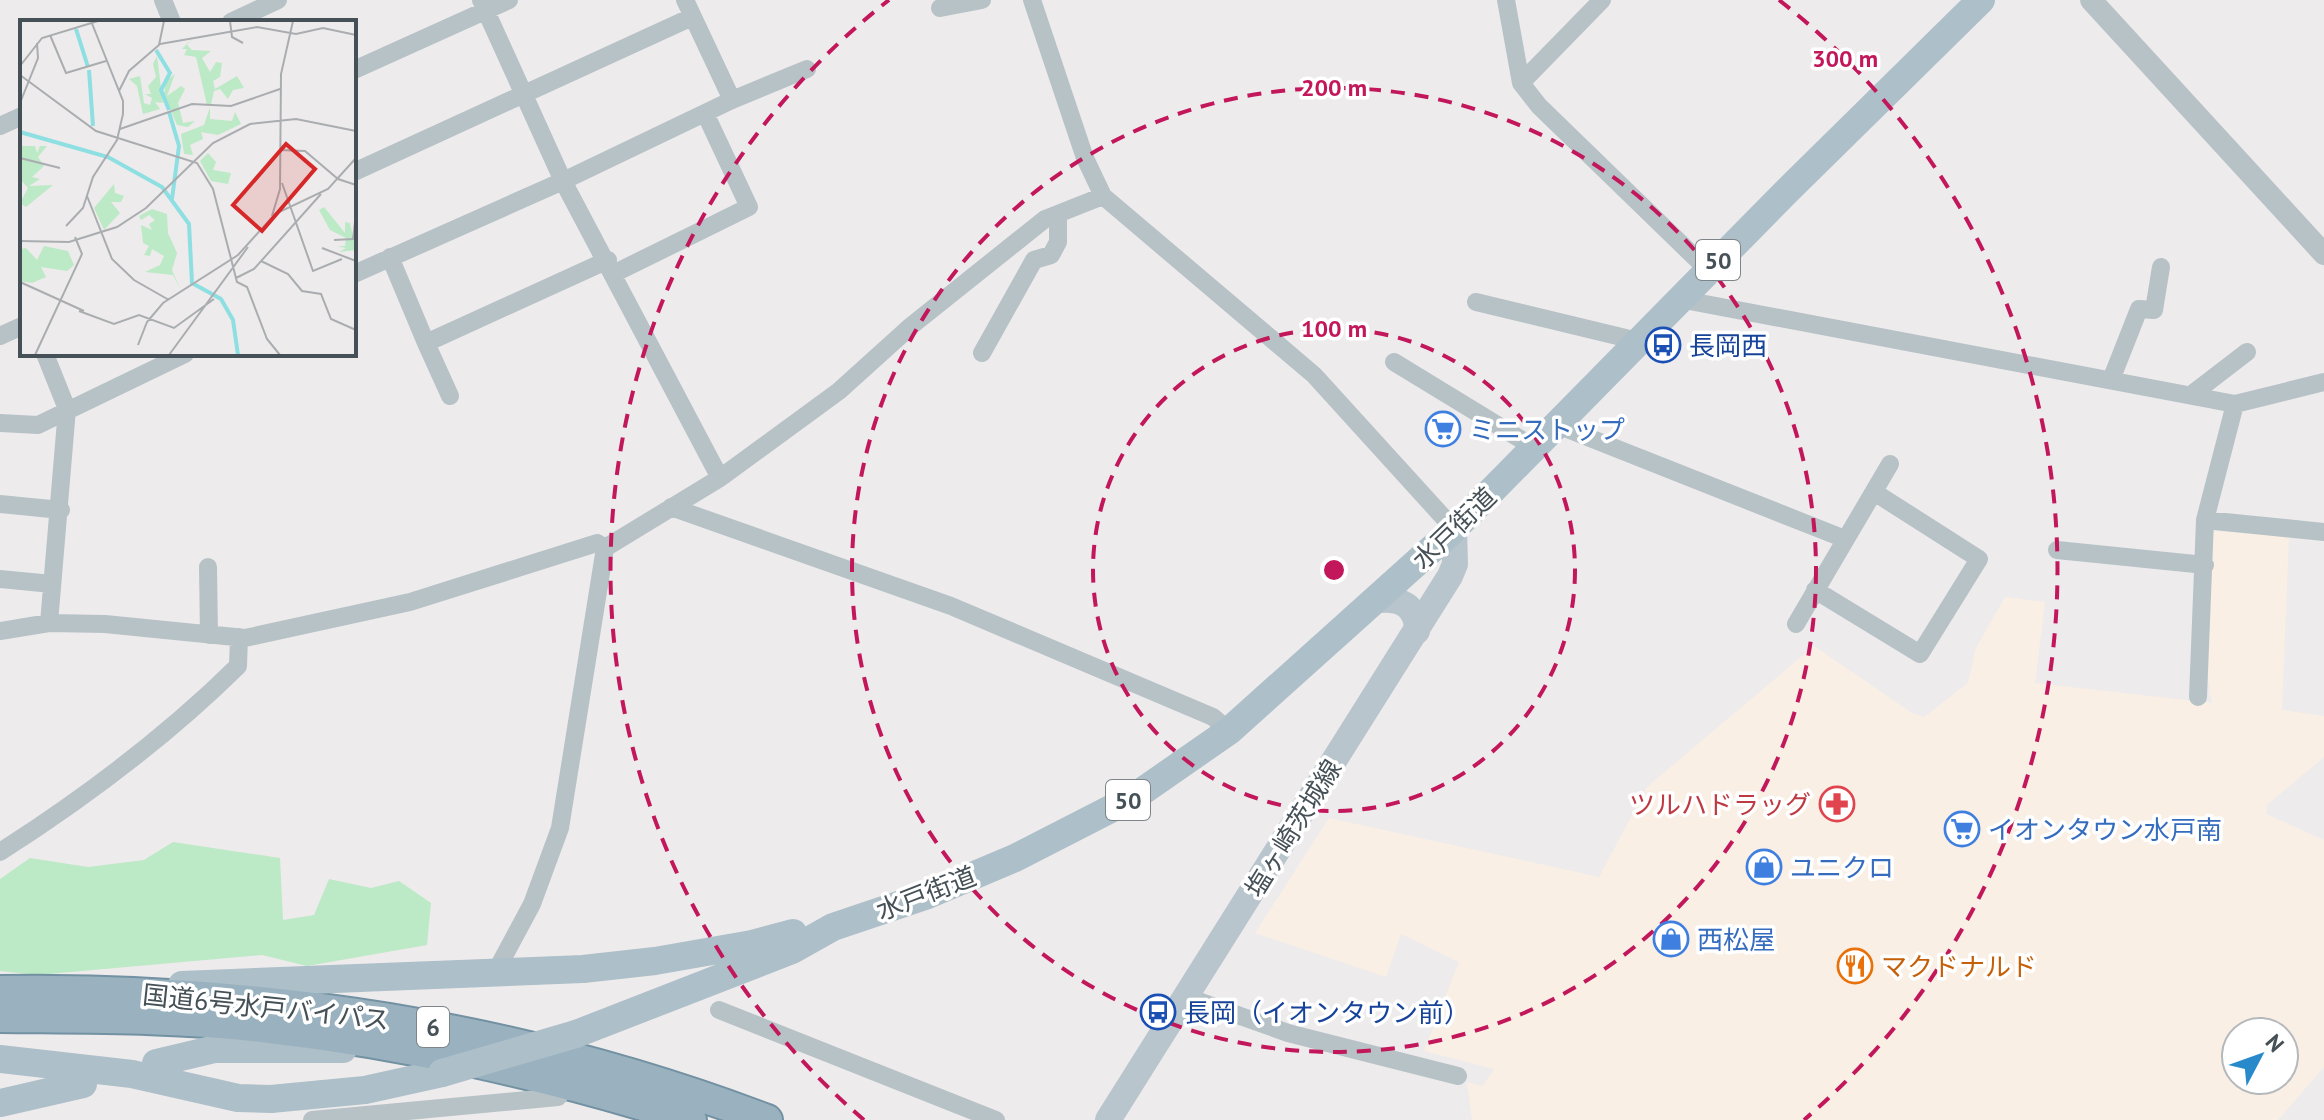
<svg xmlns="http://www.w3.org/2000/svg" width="2324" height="1120" viewBox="0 0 2324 1120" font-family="'PT Sans','Noto Sans JP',sans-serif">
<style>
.commercial{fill:#f9efe4;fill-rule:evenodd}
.green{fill:#bce9c6}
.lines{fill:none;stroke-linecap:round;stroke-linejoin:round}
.trunk-casing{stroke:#7291a2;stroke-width:34}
.minor{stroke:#b7c2c7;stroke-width:18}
.tertiary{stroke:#b7c2c7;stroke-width:22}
.secondary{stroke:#b8c5cc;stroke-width:26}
.primary{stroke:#adbfc8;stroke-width:28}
.trunk{stroke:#9ab2bf;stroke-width:30}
.primary-bridge{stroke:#adbfc8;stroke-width:28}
.ring{fill:none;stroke:#c2185b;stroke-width:4;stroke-dasharray:14 10}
.labels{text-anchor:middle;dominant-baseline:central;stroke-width:7;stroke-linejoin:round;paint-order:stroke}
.shield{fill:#fff;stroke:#7d8589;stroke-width:2}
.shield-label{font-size:24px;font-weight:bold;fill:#455157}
.transit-label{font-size:26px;fill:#164399;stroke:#fff;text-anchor:start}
.shop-label{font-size:26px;fill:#366cbe;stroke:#fff;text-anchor:start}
.street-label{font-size:26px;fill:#455157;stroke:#fff}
.health-label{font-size:26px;fill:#be3a42;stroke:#fff;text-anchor:end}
.food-label{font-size:26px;fill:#c56008;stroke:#fff;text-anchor:start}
.inset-river{fill:none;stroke:#8ddfe2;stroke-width:4}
.inset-road{fill:none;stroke:#aaadb0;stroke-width:2}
.view{fill:#d62828;fill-opacity:0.15;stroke:#d62828;stroke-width:4}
.inset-edge{fill:none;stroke:#455157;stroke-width:4}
.centre{fill:#c2185b;stroke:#fff;stroke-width:4}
.ring-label{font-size:24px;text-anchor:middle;font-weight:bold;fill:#c2185b;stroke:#fff;stroke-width:7;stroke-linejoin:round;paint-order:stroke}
</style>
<rect width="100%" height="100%" fill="#eeebec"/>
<!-- commercial -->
<path class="commercial" d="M2212,531L2289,536L2282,710L2324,716V757L2267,805L2266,814L2324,840V1067L2278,1120H1472L1467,1082L1483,1086L1494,1069L1424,1051L1459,962L1401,934L1386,977L1255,933L1329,818L1599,877L1647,787L1814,646L1912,713L1924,717L1968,683L1976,648L2005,597L2045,602L2035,683L2212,703L2206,668ZM2236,1032H2284V1080H2236Z"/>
<!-- green -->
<path class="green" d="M173,842L280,858L283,920L314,915L329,879L371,888L399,881L431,903L427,945L307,966L262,955L37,975L0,971V879L30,858L88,867L144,860Z"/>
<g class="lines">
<!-- trunk casing -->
<g class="trunk-casing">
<path id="trunk" d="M0,991C260,987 523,1027 767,1120
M0,1017C87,1018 175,1017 262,1027C404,1043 555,1076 691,1120"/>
</g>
<!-- minor -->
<path class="minor" d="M163,0L172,22
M481,0L563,181L720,478
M685,0L732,100
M1032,0L1085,158L1103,196L1314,375L1454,529
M1506,0L1521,83L1539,106L1708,270
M940,8L982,0
M231,22L278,0
M354,70L509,0
M1521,83L1602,0
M0,126L22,116
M354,172L692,17
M390,257L426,343L608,260
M615,273L749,207L705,113
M354,274L563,181L732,100L807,69
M1679,299L2235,404L2324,382
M1476,302L1638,341
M0,336L22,326
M426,343L450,396
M982,353L1034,260L1051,255L1058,242V214
M45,354L67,409L49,623
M1394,362L1535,448
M2111,380L2139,309L2154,310L2161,267
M2191,395L2247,352
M2235,404L2205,520L2324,532
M0,423L38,425L185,354
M1557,425L1845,539
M0,504L61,510
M671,507L951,606L1213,717L1229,731
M2057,550L2205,565
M208,567L209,635
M0,579L52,584
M1815,590L1920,654L1979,559L1874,492
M1796,624L1890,464
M0,631L49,623L105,624L245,638L410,602L597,543L605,548
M2198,697L2205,520
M0,852C86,797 165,738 238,666L239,637
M495,973L532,904L560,828L605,548L720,478L839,391L911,326L1045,219L1103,196
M1187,997L1288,1033L1458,1076
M719,1010L996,1120
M312,1120L558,1097L568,1084"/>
<!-- tertiary -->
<path class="tertiary" d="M2091,0L2324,254"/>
<!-- secondary -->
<path class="secondary" d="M1379,600C1401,598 1417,606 1417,631
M1108,1120L1450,576L1455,564L1454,529"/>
<!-- primary -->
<path class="primary" d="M182,985L583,969L655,961L752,944L793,933
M576,1034L792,950L833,927L925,896L1015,858L1134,797L1229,731L1454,529L1786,192L1981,0
M0,1059L132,1074L238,1098L271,1099L365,1090L442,1073
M156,1063L215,1049H343
M0,1103L83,1084"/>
<!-- trunk -->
<use href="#trunk" class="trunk"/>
<!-- primary-bridge -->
<path class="primary-bridge" d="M442,1073L576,1034"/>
</g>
<!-- distance rings -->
<g class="ring">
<circle cx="1334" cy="570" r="241"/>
<circle cx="1334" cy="570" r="482"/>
<path d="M864 1120A723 723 0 0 1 889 0M1779 0A723 723 0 0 1 1804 1120"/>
</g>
<!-- icons -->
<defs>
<g id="bus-ring" transform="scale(1.8)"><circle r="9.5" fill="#fff" stroke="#1a4fb4" stroke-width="1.5"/><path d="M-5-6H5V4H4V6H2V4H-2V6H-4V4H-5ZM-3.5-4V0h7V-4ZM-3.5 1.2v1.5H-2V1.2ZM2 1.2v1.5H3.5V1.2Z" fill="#1a4fb4"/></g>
<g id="supermarket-ring" transform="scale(1.8)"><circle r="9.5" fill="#fff" stroke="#3f7fe0" stroke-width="1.5"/><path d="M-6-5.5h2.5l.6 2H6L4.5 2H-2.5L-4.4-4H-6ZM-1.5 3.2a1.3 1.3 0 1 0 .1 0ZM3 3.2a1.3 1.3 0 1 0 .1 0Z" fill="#3f7fe0"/></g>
<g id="pharmacy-ring" transform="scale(1.8)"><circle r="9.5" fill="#fff" stroke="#e0444e" stroke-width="1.5"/><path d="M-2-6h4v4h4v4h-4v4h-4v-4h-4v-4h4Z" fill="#e0444e"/></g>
<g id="shop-ring" transform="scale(1.8)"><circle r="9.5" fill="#fff" stroke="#3f7fe0" stroke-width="1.5"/><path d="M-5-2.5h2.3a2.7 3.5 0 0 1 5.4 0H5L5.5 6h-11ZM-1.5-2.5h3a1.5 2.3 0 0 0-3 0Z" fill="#3f7fe0"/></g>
<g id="restaurant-ring" transform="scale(1.8)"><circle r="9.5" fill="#fff" stroke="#e8710a" stroke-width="1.5"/><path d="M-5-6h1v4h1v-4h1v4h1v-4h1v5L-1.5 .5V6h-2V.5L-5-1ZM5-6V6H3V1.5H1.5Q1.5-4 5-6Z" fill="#e8710a"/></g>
</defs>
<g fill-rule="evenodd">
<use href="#bus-ring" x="1663" y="345"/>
<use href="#supermarket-ring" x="1443" y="429"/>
<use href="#pharmacy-ring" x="1837" y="804"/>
<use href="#supermarket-ring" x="1962" y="829"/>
<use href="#shop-ring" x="1764" y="867"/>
<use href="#shop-ring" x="1671" y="939"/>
<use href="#restaurant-ring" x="1855" y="966"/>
<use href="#bus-ring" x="1158" y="1012"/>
</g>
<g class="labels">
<!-- shield labels -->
<g class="shield">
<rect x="1696" y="240" width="44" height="40" rx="6"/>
<rect x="1106" y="780" width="44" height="40" rx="6"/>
<rect x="417" y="1007" width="32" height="40" rx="6"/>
</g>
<g class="shield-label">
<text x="1718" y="260">50</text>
<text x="1128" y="800">50</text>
<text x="433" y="1027">6</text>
</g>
<!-- transit labels -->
<g class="transit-label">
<text x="1689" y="345">長岡西</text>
<text x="1184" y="1012">長岡（イオンタウン前）</text>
</g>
<!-- shop labels -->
<g class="shop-label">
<text x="1469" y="429">ミニストップ</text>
<text x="1988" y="829">イオンタウン水戸南</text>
<text x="1790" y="867">ユニクロ</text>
<text x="1697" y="939">西松屋</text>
</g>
<!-- street labels -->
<g class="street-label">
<text transform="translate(1454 528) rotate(-44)">水戸街道</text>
<text transform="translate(1293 828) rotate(-58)">塩ヶ崎茨城線</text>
<text transform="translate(926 893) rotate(-21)">水戸街道</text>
<text transform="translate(266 1007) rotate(6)">国道6号水戸バイパス</text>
</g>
<!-- health labels -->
<g class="health-label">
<text x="1811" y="804">ツルハドラッグ</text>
</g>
<!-- food labels -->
<g class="food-label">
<text x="1881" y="966">マクドナルド</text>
</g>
</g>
<!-- overview -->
<g transform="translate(20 20)">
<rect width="336" height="336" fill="#eeebec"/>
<path d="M173,18L167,25L172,30L191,31L182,38L190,52L196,42L202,43L200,57L193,61L195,69L217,56L224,68L213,70L208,79L200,69L194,71L191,85H187L176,37L164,35L167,29H162ZM137,36L143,83L135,82L140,89L123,94L117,66L109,59L120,56L124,83L130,85L132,78L125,74H131L128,66L136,57L133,44ZM155,54L147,76L161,66L165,69L158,83L163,103L175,101L168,107L157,105L144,74L146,61ZM190,87V99L212,101L215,92L221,104L198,115L181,112L183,119L170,125L173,135L164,134L161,114L184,105ZM1,126H15L17,133L20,126H27L18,137L24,146L12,157L20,159L9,166L33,165L6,187L0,183L8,168L0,159ZM188,133L196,142L193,150L211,153L208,164L191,161L180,141ZM94,164L95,173L104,176L101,182H91L100,193L84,210L74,188ZM304,187L325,213V202L330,203L336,230L319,232L326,228L317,226H325L326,218L310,210L299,190ZM132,189L147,194L148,213L157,233L152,250L160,269L153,255L125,252L140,245L144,236L132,229L130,236L124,235L129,226L123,223L121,205L132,210L129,204L135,200L129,195L121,200L119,196ZM24,226L48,231L54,245L47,251L21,247L26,257L12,263L0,261V229L6,228L17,240Z" fill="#bce9c6"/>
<path class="inset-river" d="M56,9L68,47M136,30L150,53L141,70L149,90M69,50L73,106M149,92L159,126L152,179M0,112L88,137L142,167L169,204L172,263L201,279L213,300L218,335"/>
<path class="inset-road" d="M210,1L212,17L223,23M30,15L46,53L86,41M140,24L237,7L276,14L303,8L336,15M0,46L22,18L78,1M0,55L76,111L177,143L193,169L217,262L227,267L247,319L260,335M99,71L109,51L139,25L144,1M0,83L18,38L17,23M100,109L172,84L211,86L260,69M259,130L285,131L318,159L336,165M0,138L40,148M262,163L293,251L322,239M67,176L92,239L114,260L149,280M252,196L260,169L261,54L273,1M46,206L63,188L73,157L97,120L103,94V81L71,1M314,220L333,219L336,193M0,221L49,222L97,207L126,188L193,123L230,104L276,99L336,111M302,228L336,241M241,241L268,254L282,271L301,274L311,299L336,310M216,258L234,249L301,174M0,262L64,291M59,291L94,304L119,295L154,308L194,279M118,325L127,302L143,283L218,235L255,194L308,169L336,138M15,335L62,234L55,217M149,335L228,227"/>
<path class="view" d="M266,124L295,149L242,211L213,185Z"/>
<rect width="336" height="336" class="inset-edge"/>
</g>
<circle cx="1334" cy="570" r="12" class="centre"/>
<g class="ring-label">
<text x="1845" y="67">300 m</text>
<text x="1334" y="96">200 m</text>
<text x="1334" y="337">100 m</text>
</g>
<!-- north arrow -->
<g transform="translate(2260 1056) rotate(49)"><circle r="38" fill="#ffffff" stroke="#b5b9bc" stroke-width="2"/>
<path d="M0-6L14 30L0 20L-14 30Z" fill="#288acb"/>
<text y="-12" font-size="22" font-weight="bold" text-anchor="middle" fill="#455157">N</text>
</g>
</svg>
